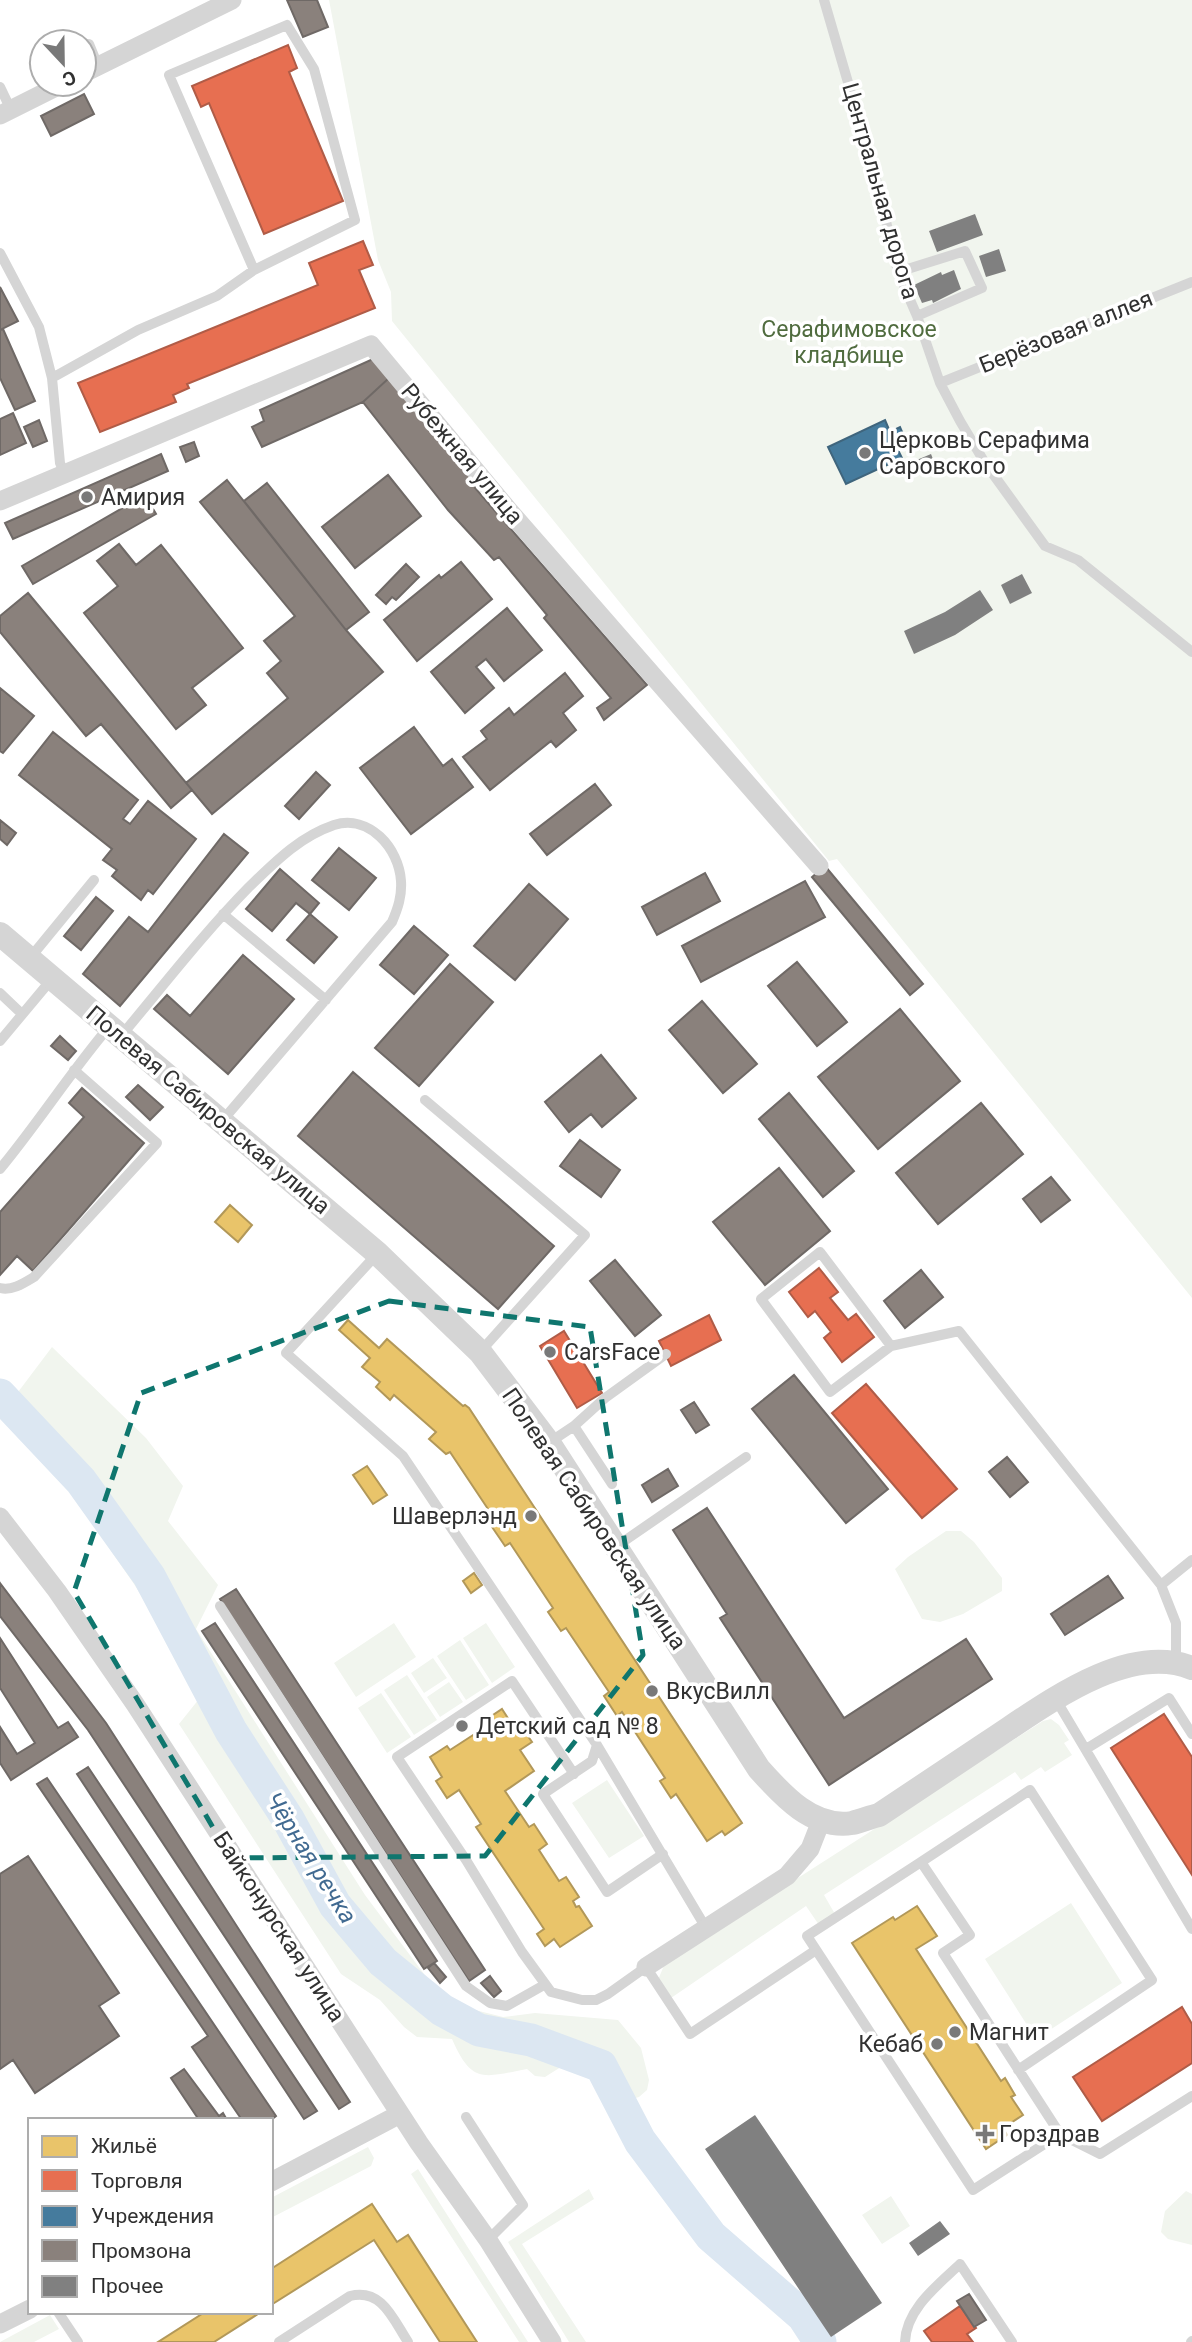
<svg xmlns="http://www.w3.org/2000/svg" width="1192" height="2342" viewBox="0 0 1192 2342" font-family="Roboto,sans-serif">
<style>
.green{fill:#f1f5ee}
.homes{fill:#e9c46a;stroke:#b29859;stroke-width:2}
.shops{fill:#e76f51;stroke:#b05c47;stroke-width:2}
.public{fill:#457b9d;stroke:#3f657d;stroke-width:2}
.industry{fill:#8a817c;stroke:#6f6966;stroke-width:2}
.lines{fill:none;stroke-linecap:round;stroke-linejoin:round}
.river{stroke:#dce7f2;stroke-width:33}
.building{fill:#808080}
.service{stroke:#d5d5d5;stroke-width:10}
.minor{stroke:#d5d5d5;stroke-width:19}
.tertiary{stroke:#d5d5d5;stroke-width:24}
.marked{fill:none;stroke:#0f766e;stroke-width:5;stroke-dasharray:14 9;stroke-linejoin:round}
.poi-dot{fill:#797979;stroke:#fff;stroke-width:2.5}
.labels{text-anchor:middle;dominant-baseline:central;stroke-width:7;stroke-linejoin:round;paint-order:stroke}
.street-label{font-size:23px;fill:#313131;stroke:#fff}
.park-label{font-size:23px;fill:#506c3f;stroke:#fff}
.poi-label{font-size:23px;fill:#313131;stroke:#fff;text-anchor:start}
.water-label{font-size:24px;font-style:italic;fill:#416a91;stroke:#fff}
</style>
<rect width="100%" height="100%" fill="#fff"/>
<!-- green -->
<path class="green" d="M329,0H1192V1298L837,859L829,861L392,321L391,292L378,260Z
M52,1347L146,1438L183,1486L168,1521L218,1585L196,1629L365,1895L436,1990L463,2007L503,2017L535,2013L618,2020L641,2048L649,2080L647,2090L639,2097L619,2103L609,2096L594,2068L564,2065L545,2077L535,2076L527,2069C484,2077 472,2085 452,2039L417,2037L404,2027L380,2000L341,1974L179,1724L203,1694L134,1584L69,1490L3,1412Z
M946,1531H961L974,1542L1002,1578V1591L963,1614L940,1622L922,1619L895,1569L908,1557Z
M394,1623L416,1657L356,1697L334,1663Z
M486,1623L515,1667L492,1683L463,1638Z
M460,1640L489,1685L466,1700L437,1656Z
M433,1658L447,1678L424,1693L411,1673Z
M407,1675L437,1720L414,1735L384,1690Z
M449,1682L463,1702L440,1717L427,1697Z
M381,1693L411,1737L387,1753L358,1708Z
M1051,1719L1059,1725L1069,1740L1064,1743L1072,1755L1045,1772L1041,1767L1021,1780L1015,1772L824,1895L835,1914L819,1925L806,1906L671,1998L658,1980L665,1963L1043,1721Z
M607,1780L644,1836L609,1858L572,1803Z
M1071,1903L1122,1983L1036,2039L985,1959Z
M368,2147L374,2158L371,2166L271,2218V2198Z
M418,2169L528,2342H519L411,2174Z
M589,2189L594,2199L522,2244L586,2342H569L508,2242Z
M1186,2191L1192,2194V2245L1168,2239L1161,2232L1165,2211Z
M891,2196L910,2226L882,2244L862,2215Z
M50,2315L59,2329L34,2342H0Z"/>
<!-- homes -->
<path class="homes" d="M230,1205L252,1225L238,1242L215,1222Z
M348,1320L379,1348L387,1339L463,1406L465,1405L469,1408L742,1823L725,1835L722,1831L707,1841L676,1794L671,1798L660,1781L665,1778L622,1712L617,1716L604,1696L609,1692L566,1628L561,1631L548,1612L553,1608L510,1543L505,1546L492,1527L498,1524L450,1452L446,1454L429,1439L436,1432L394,1395L390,1400L376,1387L380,1382L362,1367L370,1358L339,1330Z
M367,1466L387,1495L373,1504L353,1475Z
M474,1573L482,1585L471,1593L463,1581Z
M502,1709L515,1729L520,1725L532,1742L520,1750L534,1771L505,1791L529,1827L534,1824L547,1844L539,1850L559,1881L566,1877L579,1897L573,1901L576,1907L579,1906L592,1926L560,1947L554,1939L545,1946L537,1934L544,1929L476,1827L481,1824L459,1790L447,1798L436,1781L442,1777L430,1757L447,1746L450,1750L487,1726L484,1721Z
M917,1906L937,1936L916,1949L1001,2081L1005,2078L1015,2095L1011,2097L1023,2115L1003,2128L1007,2135L986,2149L852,1943L893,1917L895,1920Z
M372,2204L397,2242L408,2235L477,2342H440L374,2240L271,2305V2269Z
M205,2312H261L214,2342H158Z"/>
<!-- shops -->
<path class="shops" d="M288,45L297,68L289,72L343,201L264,234L209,103L201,107L192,86Z
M363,241L373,265L359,270L375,308L187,384L189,388L173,395L176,402L100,432L78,383L318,285L309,263Z
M819,1268L838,1292L830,1298L848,1320L856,1314L874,1337L842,1362L824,1338L831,1332L815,1311L808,1317L789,1292Z
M709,1315L721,1340L671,1366L659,1341Z
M564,1331L602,1393L577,1408L540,1346Z
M866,1384L957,1489L922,1518L832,1413Z
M1164,1714L1192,1757V1875L1111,1748Z
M1182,2007L1192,2024V2063L1102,2121L1073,2077Z
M960,2306L976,2328L967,2334L973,2342H932L924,2331Z"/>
<!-- public -->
<path class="public" d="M885,420L890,432L900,427L907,443L897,448L902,458L846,484L828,447Z"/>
<!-- industry -->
<path class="industry" d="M287,0H317L328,27L303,37Z
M84,94L94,114L51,136L41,116Z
M0,287L18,321L0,330Z
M3,329L35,401L15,410L0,378V330Z
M373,359L389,378L363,402L262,447L252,427L264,421L260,410Z
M389,378L477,485L475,488L647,685L604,720L597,708L611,698L544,618L547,615L499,557L494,560L448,510L363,402Z
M13,413L26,443L0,455V419Z
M39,420L47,441L33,447L24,427Z
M194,442L199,456L186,462L180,447Z
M161,454L168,471L13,539L5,523Z
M388,475L421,516L355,568L322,527Z
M227,480L346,630L383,672L212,814L186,783L288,698L267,673L281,661L264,641L295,616L200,502Z
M267,483L369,612L346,630L244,501Z
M145,495L156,514L33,584L22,566Z
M119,544L136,565L161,545L243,648L192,688L206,705L176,729L84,613L118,586L97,561Z
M461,562L492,599L417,661L384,620L439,575L441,578Z
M406,564L419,577L396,600L392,597L386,604L376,595Z
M28,593L192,790L171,808L101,724L86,736L0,632V616Z
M507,608L542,650L504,681L486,659L476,667L494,688L465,713L431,672Z
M565,673L583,696L563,713L576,730L556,747L551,741L490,790L463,757L487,739L481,731L509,708L514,715Z
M0,688L34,716L3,753L0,751Z
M414,727L443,766L452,759L473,787L411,834L360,768Z
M53,732L138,800L123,819L130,824L148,801L196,839L153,894L148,890L141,900L112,876L117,870L103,860L112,849L19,775Z
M316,772L330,785L299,819L285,806Z
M595,784L611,805L547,855L530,834Z
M0,820L16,833L7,845L0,839Z
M224,834L248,853L120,1006L83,974L129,917L148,932Z
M339,848L376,878L349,910L312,880Z
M825,866L923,984L910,995L812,877Z
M280,869L319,903L310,914L296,903L272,931L246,909Z
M705,873L720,901L657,935L642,907Z
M805,881L825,917L701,982L682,946Z
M529,884L568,919L515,980L474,946Z
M96,897L113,911L81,950L64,936Z
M310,914L337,937L314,963L287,940Z
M414,926L448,955L414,994L380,965Z
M243,955L294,999L228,1074L154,1009L167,995L190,1016Z
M797,962L847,1022L817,1046L768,986Z
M450,964L493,1002L419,1086L375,1048Z
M702,1001L757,1064L723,1093L669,1030Z
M900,1009L960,1081L878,1149L818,1077Z
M60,1036L76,1051L68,1060L51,1046Z
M601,1055L636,1098L602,1127L591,1114L569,1132L545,1102Z
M353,1072L554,1246L498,1309L298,1136Z
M138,1085L163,1107L150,1120L126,1097Z
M82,1088L144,1143L33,1271L17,1256L0,1275V1212L84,1117L69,1103Z
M789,1093L854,1171L823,1197L759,1119Z
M981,1103L1023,1154L938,1224L896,1173Z
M580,1140L620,1170L601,1197L560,1166Z
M779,1168L830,1231L765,1285L713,1222Z
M1051,1177L1070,1200L1041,1222L1023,1199Z
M615,1260L661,1315L635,1336L590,1281Z
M921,1270L943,1297L905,1328L884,1301Z
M794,1375L888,1489L846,1523L752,1409Z
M694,1402L709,1425L696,1433L681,1410Z
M1007,1457L1028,1482L1010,1497L989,1472Z
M668,1469L678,1486L652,1502L642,1485Z
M707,1508L844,1718L966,1639L992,1679L829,1785L720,1618L727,1614L673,1530Z
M1108,1576L1123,1598L1065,1635L1051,1614Z
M0,1583L106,1723L350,2102L339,2109L88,1730L0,1616Z
M236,1589L485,1970L469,1981L220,1599Z
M215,1623L437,1961L424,1969L202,1631Z
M0,1638L58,1728L68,1722L78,1737L11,1780L0,1763V1727L17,1754L35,1743L0,1688Z
M88,1767L317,2111L304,2119L77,1774Z
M47,1778L276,2116L271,2120H242L192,2047L208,2036L37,1784Z
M28,1856L119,1993L99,2006L119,2036L35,2093L13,2060L0,2069V1874Z
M434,1963L446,1977L440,1983L428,1968Z
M490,1976L501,1991L494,1997L481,1983Z
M184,2069L219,2116L223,2113L227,2120H199L171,2078Z
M969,2294L986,2320L974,2327L957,2301Z"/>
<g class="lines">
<!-- river -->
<path class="river" d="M0,1395L81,1481L149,1576L231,1731L288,1819L335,1905L383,1962L442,2010L479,2030L531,2040L601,2066L640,2141L711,2236L803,2316L820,2342"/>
</g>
<!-- building -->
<path class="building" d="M975,214L983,235L937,252L929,231Z
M999,249L1006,271L986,277L979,256Z
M954,270L961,289L933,303L932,300L922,303L914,285L941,272L942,275Z
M931,454L935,464L916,472L912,462Z
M1022,574L1032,593L1010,604L1001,585Z
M980,590L993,610L955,635L914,654L904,631L945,612Z
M755,2115L882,2303L831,2337L705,2149Z
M940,2221L950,2234L918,2256L909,2243Z"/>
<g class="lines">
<!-- service -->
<path class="service" d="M824,0L875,175L898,272L917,316L940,383L960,421L985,463L1045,546L1078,560L1192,652
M89,44L98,66
M0,87L11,110
M0,253L39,327L52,378L60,463L64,473
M898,272L965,251L982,288L917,316
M52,378L138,330L217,296L254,270L355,220L314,69L287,25L169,75L254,270
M940,383L1192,282
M223,914L326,1000
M30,958L94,880
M0,993L22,1014
M121,1036C163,986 203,934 249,887C275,862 299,837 334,825C369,814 399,848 401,881C402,896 398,908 392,922L222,1121
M0,1041L51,980
M425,1100L585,1235L480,1352
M0,1169C38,1123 70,1073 108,1028
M377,1254L286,1353L403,1456L597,1745L706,1928
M0,1288C12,1291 24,1283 34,1277L157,1143L74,1070
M891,1346L830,1392L761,1299L820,1252L891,1346L959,1331L1161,1585L1176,1623V1662
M574,1426L612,1484
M550,1442L574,1426L605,1398L666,1354
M617,1546L746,1457
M1161,1585L1192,1560
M220,1606L466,1986L490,2003L507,2006L544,1985
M1055,1698L1192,1929
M597,1745L592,1761L543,1794L607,1892L663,1854
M1086,1749L1169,1698L1192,1734
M574,1774L512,1681L397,1757L466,1860L522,1952L551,1992L582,2000H596L608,1994L646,1967L690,2034L816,1950
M921,1862L1030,1790L1152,1980L1018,2070
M466,2117L523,2205L488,2240
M1060,2134L973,2190L807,1936L921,1862L970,1935L943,1953L1060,2134L1100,2154L1192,2096
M58,2312L78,2342
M279,2342L350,2296C382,2288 393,2319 408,2342
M905,2342C906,2309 938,2285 960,2264L1012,2342
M1191,2342L1192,2341"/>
<!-- minor -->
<path class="minor" d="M84,73L232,0
M0,115L62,84
M0,501L371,345L510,512L819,866
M0,1517L57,1591L135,1704L419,2143L488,2240L552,2342
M646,1967L787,1876L810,1849L821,1821
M271,2182L400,2114
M0,2324L30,2309"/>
<!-- tertiary -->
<path class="tertiary" d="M0,934L377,1253L480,1352L549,1443L759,1769C783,1796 813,1829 852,1823C861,1821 870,1817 879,1815C915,1791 951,1767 987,1743C1041,1708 1125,1641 1192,1668"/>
</g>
<!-- marked area -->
<path class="marked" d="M389,1301L590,1327L643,1655L485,1856L231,1858L74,1592L141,1393Z"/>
<!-- markers -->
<g class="poi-dot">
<circle cx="865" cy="453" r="7"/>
<circle cx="87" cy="497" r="7"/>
<circle cx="550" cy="1352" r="7"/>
<circle cx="531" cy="1516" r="7"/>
<circle cx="652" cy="1691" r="7"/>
<circle cx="462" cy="1726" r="7"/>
<circle cx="955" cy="2032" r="7"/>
<circle cx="937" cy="2044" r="7"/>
<path d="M981.5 2123.5h7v7h7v7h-7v7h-7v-7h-7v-7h7z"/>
</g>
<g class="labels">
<!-- street labels -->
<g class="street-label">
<text transform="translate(880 191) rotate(74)">Центральная дорога</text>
<text transform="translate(1066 332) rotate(-22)">Берёзовая аллея</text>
<text transform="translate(462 454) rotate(50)">Рубежная улица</text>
<text transform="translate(208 1110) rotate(40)">Полевая Сабировская улица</text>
<text transform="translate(594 1519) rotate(56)">Полевая Сабировская улица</text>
<text transform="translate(279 1927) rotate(57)">Байконурская улица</text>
</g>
<!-- park labels -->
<g class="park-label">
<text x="849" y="329">Серафимовское<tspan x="849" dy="26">кладбище</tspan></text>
</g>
<!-- poi labels -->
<g class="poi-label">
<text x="879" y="440">Церковь Серафима<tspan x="879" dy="26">Саровского</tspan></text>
<text x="101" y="497">Амирия</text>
<text x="564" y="1352">CarsFace</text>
<text x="517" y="1516" text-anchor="end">Шаверлэнд</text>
<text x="666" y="1691">ВкусВилл</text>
<text x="476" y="1726">Детский сад № 8</text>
<text x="969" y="2032">Магнит</text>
<text x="923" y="2044" text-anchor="end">Кебаб</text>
<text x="999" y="2134">Горздрав</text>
</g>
<!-- water labels -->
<g class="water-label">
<text transform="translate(311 1858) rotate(58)">Чёрная речка</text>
</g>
</g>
<!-- legend -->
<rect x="28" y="2118" width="245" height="196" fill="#ffffff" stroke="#adadad" stroke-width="2"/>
<rect x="42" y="2136" width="35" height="21" fill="#e9c46a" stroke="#adadad" stroke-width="2"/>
<text x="91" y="2153" font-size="21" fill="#313131">Жильё</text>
<rect x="42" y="2170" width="35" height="21" fill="#e76f51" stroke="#adadad" stroke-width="2"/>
<text x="91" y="2188" font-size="21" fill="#313131">Торговля</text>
<rect x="42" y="2206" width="35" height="21" fill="#457b9d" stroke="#adadad" stroke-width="2"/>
<text x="91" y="2223" font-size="21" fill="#313131">Учреждения</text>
<rect x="42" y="2240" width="35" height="21" fill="#8a817c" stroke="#adadad" stroke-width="2"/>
<text x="91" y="2258" font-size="21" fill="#313131">Промзона</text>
<rect x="42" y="2276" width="35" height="21" fill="#808080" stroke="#adadad" stroke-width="2"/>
<text x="91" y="2293" font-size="21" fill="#313131">Прочее</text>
<!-- north arrow -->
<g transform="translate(63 63) rotate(158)"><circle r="33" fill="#ffffff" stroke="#adadad" stroke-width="2"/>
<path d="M0-5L12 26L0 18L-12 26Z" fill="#797979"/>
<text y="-10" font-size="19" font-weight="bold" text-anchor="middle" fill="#313131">С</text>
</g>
</svg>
